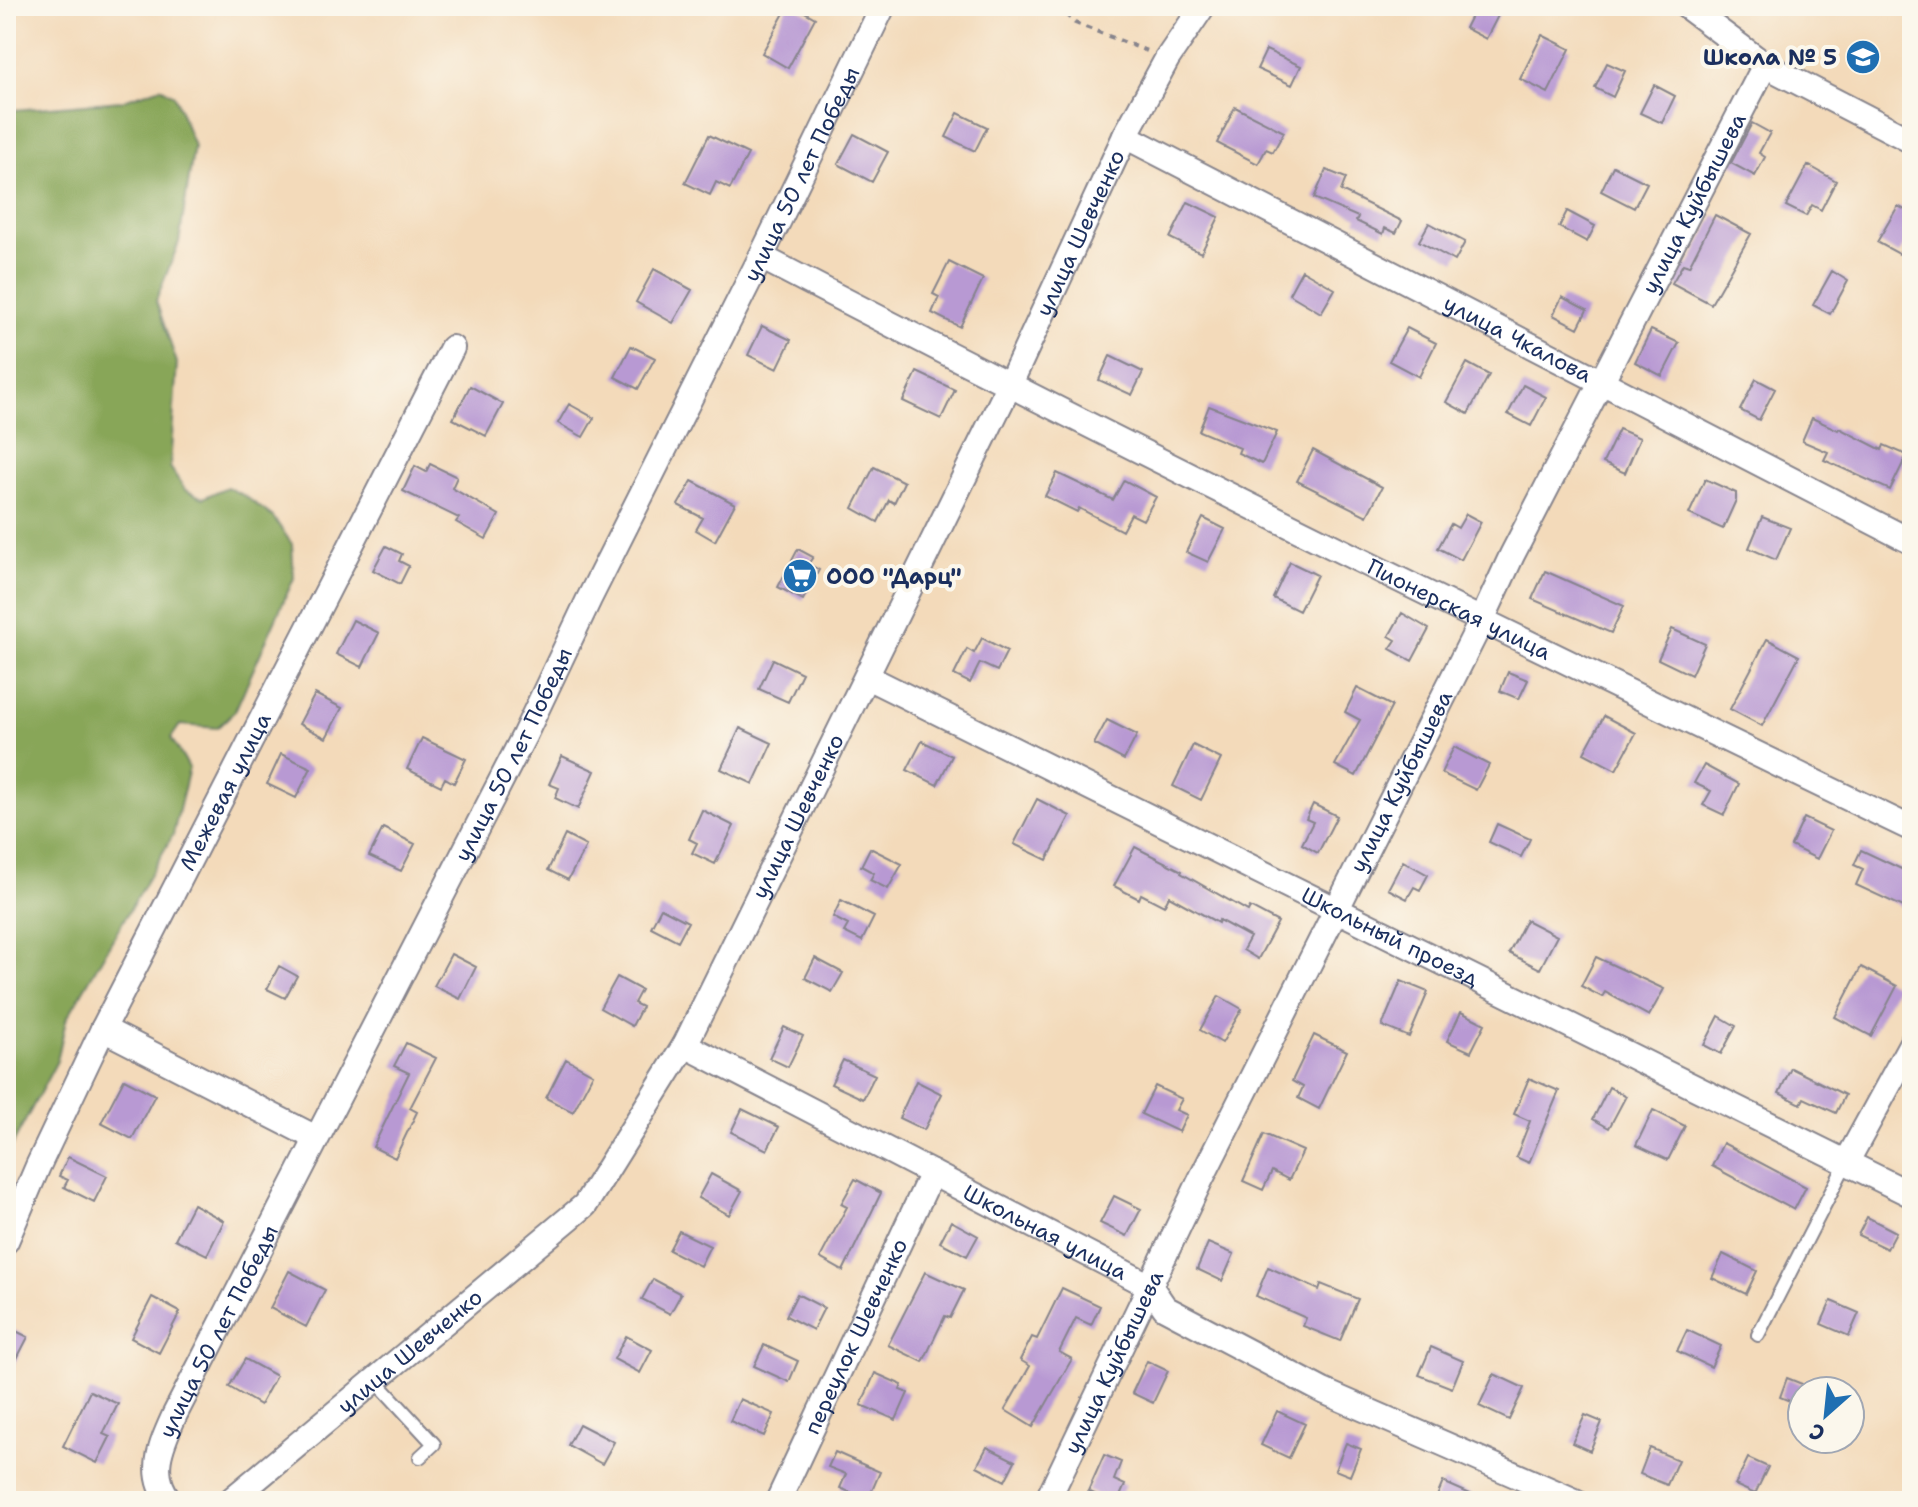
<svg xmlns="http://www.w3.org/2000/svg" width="1918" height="1507" viewBox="0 0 1918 1507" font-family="'Shantell Sans',sans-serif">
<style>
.forest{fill:#88a659;stroke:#526a5c;stroke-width:2}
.building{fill:#b899d3}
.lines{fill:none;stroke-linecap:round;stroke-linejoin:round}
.service-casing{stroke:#87848c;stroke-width:16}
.minor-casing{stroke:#87848c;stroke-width:28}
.path{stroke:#87848c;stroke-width:4;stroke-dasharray:6 6;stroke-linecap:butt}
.service{stroke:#fff;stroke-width:12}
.minor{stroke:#fff;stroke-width:24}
.labels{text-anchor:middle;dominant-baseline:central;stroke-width:8;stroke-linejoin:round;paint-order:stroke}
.poi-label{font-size:22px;font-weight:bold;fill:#1b2f5e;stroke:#fbf7ec;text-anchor:end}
.street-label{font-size:22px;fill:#1b2f5e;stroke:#fbf7ec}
</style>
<rect width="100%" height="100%" fill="#fbf7ec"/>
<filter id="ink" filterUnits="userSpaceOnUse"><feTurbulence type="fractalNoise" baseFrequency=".0125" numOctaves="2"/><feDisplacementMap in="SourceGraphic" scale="16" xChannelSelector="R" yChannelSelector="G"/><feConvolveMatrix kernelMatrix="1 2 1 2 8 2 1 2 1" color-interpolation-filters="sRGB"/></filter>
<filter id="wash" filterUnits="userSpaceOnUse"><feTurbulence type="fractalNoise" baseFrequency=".006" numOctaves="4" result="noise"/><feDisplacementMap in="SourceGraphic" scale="32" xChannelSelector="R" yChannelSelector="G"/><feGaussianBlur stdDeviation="1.8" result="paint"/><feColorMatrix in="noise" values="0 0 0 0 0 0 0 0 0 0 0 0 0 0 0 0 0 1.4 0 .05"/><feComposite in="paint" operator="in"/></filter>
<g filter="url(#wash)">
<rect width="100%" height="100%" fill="#f3daba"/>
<!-- forest -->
<path class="forest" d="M161,87L174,95L194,146L179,242L156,301L177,363L170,467L185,490L203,498L227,487L245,496L273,517L292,544L294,578L235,711L217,728L180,725L171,738L189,768L173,835L66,1020L57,1061L6,1157V106L14,110L121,101Z"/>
<g id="blocks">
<!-- building -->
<path class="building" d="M788,6H794L815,18L788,68L762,53Z
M1476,6H1503L1486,39L1465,28Z
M1542,35L1570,49L1548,93L1520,79Z
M1266,50L1301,66L1292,85L1257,69Z
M1607,63L1625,71L1613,97L1595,88Z
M1654,85L1675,96L1662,123L1640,113Z
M1235,107L1284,132L1273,152L1266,149L1258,164L1217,143Z
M958,113L987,127L975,151L946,137Z
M1752,123L1770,133L1759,153L1765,157L1755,176L1731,163Z
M854,134L888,152L872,182L838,164Z
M709,135L748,154L730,189L716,182L710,195L685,183Z
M1808,165L1836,181L1821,210L1812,205L1806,216L1786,206Z
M1613,166L1647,183L1634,208L1601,191Z
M1326,170L1346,178L1341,191L1402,221L1396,233L1385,228L1383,234L1356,221L1358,217L1314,198Z
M1188,202L1219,217L1201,253L1170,238Z
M1898,206L1912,214V232L1899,254L1877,242Z
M1567,211L1595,226L1587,242L1559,227Z
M1715,215L1751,234L1711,304L1672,283L1683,264L1689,266Z
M1429,223L1465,242L1455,261L1419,241Z
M949,262L983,279L960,327L932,313L939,297L933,294Z
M654,269L692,290L673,323L636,302Z
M1302,270L1335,289L1321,313L1289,294Z
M1832,271L1848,281L1830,314L1813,305Z
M1562,297L1587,310L1578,328L1553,315Z
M762,326L791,340L777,369L748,355Z
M1407,328L1436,343L1419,377L1389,361Z
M1651,330L1679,343L1662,376L1635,362Z
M631,346L655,358L638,389L615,377Z
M1110,356L1143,372L1132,395L1099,380Z
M1467,363L1489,375L1468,414L1446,402Z
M917,372L955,390L941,419L903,401Z
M1756,379L1775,389L1759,420L1740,410Z
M1523,385L1546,397L1531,426L1508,414Z
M470,386L503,404L486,436L453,419Z
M569,404L594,418L583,437L558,423Z
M1209,406L1277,432L1262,464L1238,453L1240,448L1199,431Z
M1812,418L1838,430L1839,428L1882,450L1884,445L1907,455L1890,490L1824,460L1828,452L1802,441Z
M1619,429L1640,438L1625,473L1603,463Z
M1313,450L1382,487L1367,516L1297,481Z
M430,464L457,477L452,488L499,515L486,539L456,522L459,518L403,491L415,466L426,472Z
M874,467L904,482L894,503L889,500L878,522L853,508Z
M1057,473L1113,500L1124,480L1156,497L1143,520L1131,514L1122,531L1079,508L1077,512L1045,496Z
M1705,479L1736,493V500L1723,529L1689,514Z
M692,481L735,504L715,541L696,530L703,518L678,505Z
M1466,514L1481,522L1461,560L1438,548L1451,524L1458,528Z
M1762,517L1790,528L1776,560L1749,548Z
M1203,518L1225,529L1208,562L1186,552Z
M386,546L402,554L399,561L409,566L400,584L373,570Z
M798,549L813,557L808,564L819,570L803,600L778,587Z
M1290,562L1317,575L1299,611L1273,598Z
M1545,571L1624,606L1611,633L1532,599Z
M1402,613L1429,629L1412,661L1390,649L1396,640L1389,636Z
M353,620L379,633L362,667L336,654Z
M1672,629L1705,644L1691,675L1658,659Z
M982,638L1007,651L997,671L980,663L970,683L954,675L967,649L974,653Z
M1767,639L1799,656L1762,726L1730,709Z
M773,659L802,673L788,702L759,689Z
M1508,672L1528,680L1519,699L1500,691Z
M1357,688L1392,706L1356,776L1335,765L1360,720L1345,712Z
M315,694L342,708L326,738L299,724Z
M1604,716L1636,733L1616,770L1584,753Z
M1107,720L1137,735L1124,760L1094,744Z
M740,728L772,743L753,784L721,769Z
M422,738L466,759L454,783L445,778L441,786L407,769Z
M922,741L952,756L937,785L907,770Z
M1193,745L1221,759L1201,800L1173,786Z
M1454,747L1489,765L1476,790L1441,773Z
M281,754L311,768L296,798L267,784Z
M562,756L595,771L578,809L555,798L559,788L549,784Z
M1704,765L1739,784L1724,815L1703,805L1711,791L1694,783Z
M1037,799L1070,816L1047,860L1014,844Z
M1313,804L1337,816L1318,853L1302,844L1313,822L1306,819Z
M702,810L734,826L715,864L692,853L697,843L689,839Z
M1804,818L1831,831L1817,859L1791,846Z
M1497,824L1530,839L1521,857L1489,842Z
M383,828L415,844L401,871L369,856Z
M565,835L586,846L568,880L548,870Z
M1135,847L1182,871L1181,873L1248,911L1250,907L1278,922L1258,959L1243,950L1250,937L1219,920L1218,923L1169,896L1164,906L1141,894L1139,899L1114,886Z
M870,848L902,864L888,889L870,880L874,873L861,866Z
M1861,850L1912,874V911L1856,885L1863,869L1854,865Z
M1403,861L1428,875L1420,890L1414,887L1407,899L1388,889Z
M841,900L874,917L862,941L844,932L848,925L833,917Z
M661,908L688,922L678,941L651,927Z
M1526,920L1557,936L1540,969L1509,953Z
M451,954L476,967L460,999L434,986Z
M1596,957L1664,989L1649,1016L1605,992L1602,997L1581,986Z
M815,958L843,973L832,992L805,978Z
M279,966L297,976L285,998L267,989Z
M1861,967L1897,986L1871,1036L1835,1017Z
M617,977L641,990L634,1003L642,1007L632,1026L600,1008Z
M1401,981L1428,992L1409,1037L1382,1026Z
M1219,996L1242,1009L1222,1043L1200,1030Z
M1461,1012L1485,1024L1471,1052L1447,1041Z
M1719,1016L1736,1026L1721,1054L1704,1045Z
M784,1027L803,1036L788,1067L769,1058Z
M1314,1035L1347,1051L1319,1109L1298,1098L1303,1087L1292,1081Z
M406,1043L436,1058L410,1108L417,1112L395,1158L373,1147L409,1073L394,1066Z
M566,1059L593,1074L573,1112L546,1098Z
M843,1060L875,1075L863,1099L831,1084Z
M1791,1068L1845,1095L1836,1113L1804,1098L1801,1104L1779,1093Z
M1529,1078L1559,1091L1529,1163L1516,1157L1530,1121L1514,1114Z
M124,1079L155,1095L132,1139L101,1123Z
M916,1081L942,1094L924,1130L899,1118Z
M1155,1086L1182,1099L1176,1110L1187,1115L1179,1132L1141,1114Z
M1609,1087L1626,1096L1609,1128L1593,1119Z
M742,1109L779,1127L767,1150L731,1132Z
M1653,1110L1685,1126L1668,1160L1636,1145Z
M1264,1134L1303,1151L1289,1180L1272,1171L1263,1190L1243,1181Z
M1723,1143L1806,1187L1794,1210L1712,1166Z
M68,1157L107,1176L94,1202L64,1187L68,1180L59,1176Z
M711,1174L742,1191L729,1215L698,1198Z
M855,1179L881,1193L843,1271L820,1258L847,1207L841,1204Z
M1114,1196L1141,1209L1127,1236L1100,1223Z
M193,1204L224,1221L207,1255L175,1239Z
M1867,1217L1896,1232L1887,1249L1858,1235Z
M951,1221L978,1236L967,1256L940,1242Z
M679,1231L710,1246L700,1266L669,1250Z
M1208,1243L1234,1254L1222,1281L1197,1269Z
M1723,1254L1757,1271L1746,1294L1712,1278Z
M1268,1267L1319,1290L1321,1284L1358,1299L1340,1341L1303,1326L1306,1318L1256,1296Z
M289,1271L325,1290L306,1327L270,1308Z
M925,1272L964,1290L950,1318L945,1316L923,1362L888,1345Z
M653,1279L681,1294L670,1314L642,1299Z
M1062,1288L1100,1306L1091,1325L1076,1318L1059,1352L1072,1359L1033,1427L1005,1410L1030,1366L1020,1360L1032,1337L1037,1339Z
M797,1294L824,1308L813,1330L786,1316Z
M152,1297L180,1312L159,1353L131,1338Z
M1831,1301L1859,1313L1849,1336L1821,1324Z
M6,1326L28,1337L6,1380Z
M1687,1330L1721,1346L1711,1367L1677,1351Z
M626,1336L652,1350L640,1373L614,1359Z
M764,1345L798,1361L789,1382L754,1366Z
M1431,1347L1463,1361L1452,1388L1419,1375Z
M245,1359L276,1376L260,1405L229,1387Z
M1147,1361L1168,1371L1153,1403L1132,1393Z
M875,1373L902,1385L900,1390L908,1393L896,1420L861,1405Z
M1494,1374L1524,1388L1509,1420L1479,1406Z
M1787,1378L1802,1384V1406L1780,1397Z
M90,1391L118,1404L103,1434L110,1437L97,1463L63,1446Z
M740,1399L774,1414L764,1436L730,1421Z
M1277,1411L1305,1424L1289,1458L1261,1445Z
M1585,1415L1602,1422L1590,1451L1572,1443Z
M579,1424L614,1442L602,1464L568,1445Z
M1346,1443L1361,1449L1350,1476L1335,1470Z
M987,1447L1015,1461L1005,1481L977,1466Z
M1650,1448L1678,1460L1667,1485L1640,1474Z
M835,1452L880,1472L868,1500L840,1488L846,1474L828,1467Z
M1104,1455L1121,1462L1114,1480L1125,1485L1118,1501H1110L1088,1491Z
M1748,1458L1768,1467L1755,1494L1735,1485Z
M1443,1482L1486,1501H1435Z"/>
</g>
</g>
<g filter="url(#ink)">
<use href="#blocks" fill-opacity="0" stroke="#87848c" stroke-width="2"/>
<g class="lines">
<!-- service casing -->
<g class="service-casing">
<path id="service" d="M1758,1335L1846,1163
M375,1380L434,1444L420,1457"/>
</g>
<!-- minor casing -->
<g class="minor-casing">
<g id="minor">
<path d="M1686,6L1765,65L1912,141"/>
<path id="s1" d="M1125,136L1912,542"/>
<path id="s2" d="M761,257C1141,455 1526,643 1912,829"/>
<path id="s3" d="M867,677L1912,1195"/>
<path d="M103,1029L316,1138"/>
<path id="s4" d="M685,1045L1150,1286L1165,1308L1323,1391L1575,1501"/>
<path d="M1846,1163L1912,1042"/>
<path id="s5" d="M6,1241L38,1166L103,1029L452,348"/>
<path id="s6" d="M170,1501C147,1473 162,1443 175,1414L524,736L589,599L761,257L883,6"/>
<path id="s7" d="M230,1501L585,1205L685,1045L1009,386L1125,136L1167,59L1203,6"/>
<path id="s8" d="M778,1501L932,1173"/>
<path id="s9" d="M1047,1501L1201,1179L1481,622L1512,555L1765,65"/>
</g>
</g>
<!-- path -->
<path class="path" d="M1057,6L1075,23L1147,51"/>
<!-- service -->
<use href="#service" class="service"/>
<!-- minor -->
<use href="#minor" class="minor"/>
</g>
</g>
<!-- icons -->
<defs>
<g id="school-disc" transform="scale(1.8)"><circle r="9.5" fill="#1f6fb2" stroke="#fbf7ec"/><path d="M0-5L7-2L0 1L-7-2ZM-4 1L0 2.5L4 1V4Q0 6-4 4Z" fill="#fff"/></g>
<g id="supermarket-disc" transform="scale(1.8)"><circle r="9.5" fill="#1f6fb2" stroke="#fbf7ec"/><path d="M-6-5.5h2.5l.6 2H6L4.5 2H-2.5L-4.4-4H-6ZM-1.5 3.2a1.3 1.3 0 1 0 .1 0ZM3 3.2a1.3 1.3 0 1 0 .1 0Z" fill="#fff"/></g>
</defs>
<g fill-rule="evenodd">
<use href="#school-disc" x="1863" y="57"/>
<use href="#supermarket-disc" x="800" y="576"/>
</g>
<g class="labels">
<!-- poi labels -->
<g class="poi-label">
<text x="1837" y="57">Школа № 5</text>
<text x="826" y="576" text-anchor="start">ООО "Дарц"</text>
</g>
<!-- street labels -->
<g class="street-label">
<text stroke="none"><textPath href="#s6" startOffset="1482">улица 50 лет Победы</textPath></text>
<text stroke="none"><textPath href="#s9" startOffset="1450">улица Куйбышева</textPath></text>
<text stroke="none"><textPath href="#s7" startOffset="1554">улица Шевченко</textPath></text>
<text stroke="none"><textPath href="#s1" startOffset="442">улица Чкалова</textPath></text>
<text stroke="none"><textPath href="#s2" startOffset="782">Пионерская улица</textPath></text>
<text stroke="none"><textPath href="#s6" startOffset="834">улица 50 лет Победы</textPath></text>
<text stroke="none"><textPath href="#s9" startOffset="802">улица Куйбышева</textPath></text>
<text stroke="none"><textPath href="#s5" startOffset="500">Межевая улица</textPath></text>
<text stroke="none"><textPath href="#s7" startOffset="906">улица Шевченко</textPath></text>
<text stroke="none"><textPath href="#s3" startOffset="584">Школьный проезд</textPath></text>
<text stroke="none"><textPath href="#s4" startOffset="406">Школьная улица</textPath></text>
<text stroke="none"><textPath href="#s6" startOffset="186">улица 50 лет Победы</textPath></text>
<text stroke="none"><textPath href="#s8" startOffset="182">переулок Шевченко</textPath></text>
<text stroke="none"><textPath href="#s7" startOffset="234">улица Шевченко</textPath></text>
<text stroke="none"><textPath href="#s9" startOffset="154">улица Куйбышева</textPath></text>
</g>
</g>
<!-- margin -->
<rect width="1918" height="1507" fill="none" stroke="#fbf7ec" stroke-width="32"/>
<!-- north arrow -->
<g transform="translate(1826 1415) rotate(207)"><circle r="38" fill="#fbf7ec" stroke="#a1a7b3" stroke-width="2"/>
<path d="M0-6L14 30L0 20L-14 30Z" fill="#1f6fb2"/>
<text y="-12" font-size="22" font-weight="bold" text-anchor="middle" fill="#1b2f5e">С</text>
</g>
</svg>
